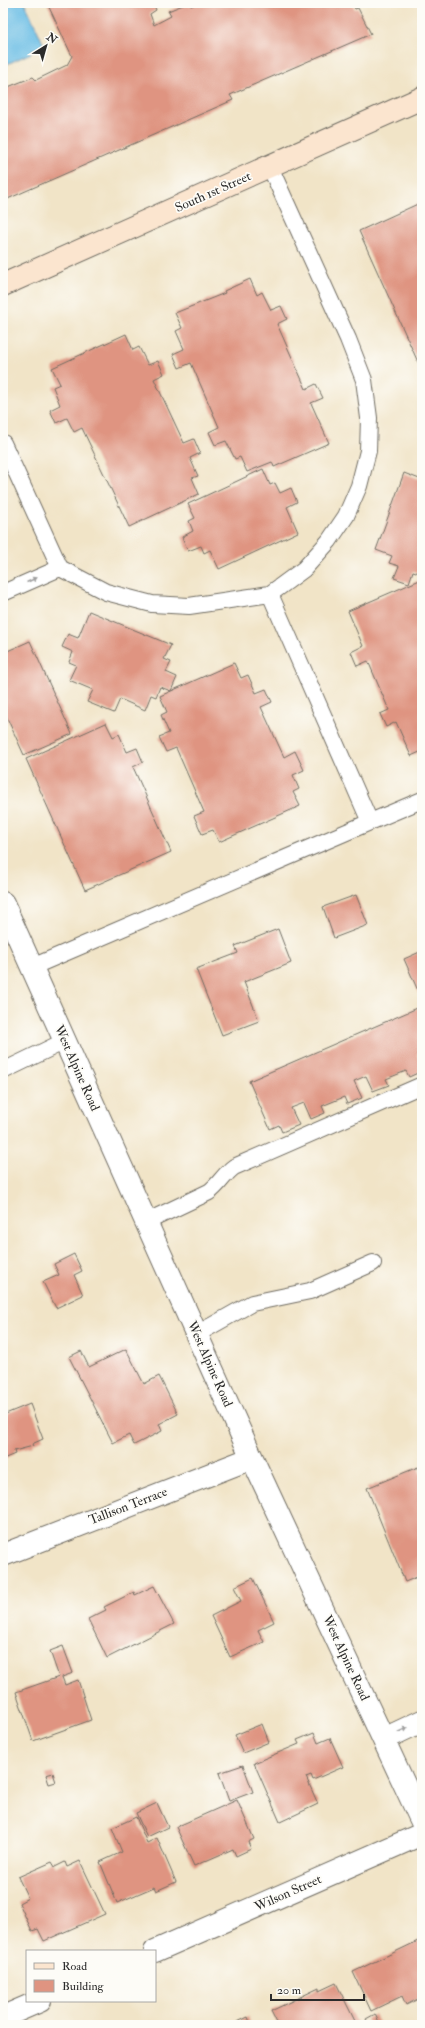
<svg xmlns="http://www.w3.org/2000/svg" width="425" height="2028" viewBox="0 0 425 2028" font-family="'IM FELL Double Pica',serif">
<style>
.water{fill:#69bde5;stroke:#4a7488}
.building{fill:#df9481}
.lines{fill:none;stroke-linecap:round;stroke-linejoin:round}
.service-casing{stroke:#706c62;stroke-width:18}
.minor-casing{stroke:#706c62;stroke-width:24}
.secondary-casing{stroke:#706c62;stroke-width:24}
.service{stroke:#fff;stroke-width:16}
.minor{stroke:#fff;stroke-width:22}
.secondary{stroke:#fbe5cf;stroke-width:22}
.oneway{fill:#a0a0a0}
.labels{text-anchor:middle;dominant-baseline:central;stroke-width:3.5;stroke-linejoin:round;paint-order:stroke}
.street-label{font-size:13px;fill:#2b2b2b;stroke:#fdfcf7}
</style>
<rect width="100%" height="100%" fill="#fdfcf7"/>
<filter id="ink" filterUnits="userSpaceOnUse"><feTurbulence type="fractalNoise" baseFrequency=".025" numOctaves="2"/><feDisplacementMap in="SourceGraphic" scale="8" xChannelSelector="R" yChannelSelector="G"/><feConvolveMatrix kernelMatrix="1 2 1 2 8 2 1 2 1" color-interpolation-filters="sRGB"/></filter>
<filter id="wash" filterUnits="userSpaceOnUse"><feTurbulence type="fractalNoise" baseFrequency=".012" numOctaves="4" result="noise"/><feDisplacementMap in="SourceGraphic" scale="16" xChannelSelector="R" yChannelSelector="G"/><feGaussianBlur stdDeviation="0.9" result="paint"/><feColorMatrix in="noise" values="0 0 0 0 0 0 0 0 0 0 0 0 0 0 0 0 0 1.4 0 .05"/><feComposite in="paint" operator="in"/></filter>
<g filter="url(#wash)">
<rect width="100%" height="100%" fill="#f1e4c7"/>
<!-- water -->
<path class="water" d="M3,3H25L44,45L31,51V53L3,66Z"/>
<g id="blocks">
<!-- building -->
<path class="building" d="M47,3H153L156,10L150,14L154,25L171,16L168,11L188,3L191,6L198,3H352L355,9L358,8L371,34L230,95L233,100L3,201V92H5L3,89L33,77L36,80L67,65L72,56Z
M422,202V371L359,231Z
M250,279L257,295L262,292L271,310L281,306L287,319L277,324L306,389L316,384L323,398L311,403L329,443L274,467L272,462L247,472L240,457L235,459L226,441L215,445L209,432L219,427L191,363L179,368L173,354L184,349L176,331L182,328L175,313L225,293L224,291Z
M126,334L133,350L139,347L148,365L158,361L164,374L154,379L184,443L194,439L200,453L190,458L198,476L192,478L199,494L129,527L82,428L74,432L67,418L56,423L50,410L60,405L53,387L60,384L52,368Z
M263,469L270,485L275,483L280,493L291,488L297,502L287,507L298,532L219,569L210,550L204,553L201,546L188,551L182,537L193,531L189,521L195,518L188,504Z
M404,473L422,480V574L413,571L409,583L394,578L399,566L389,563L392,556L376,550Z
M422,579V751L411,756L396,722L386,727L380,714L389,710L368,661L357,666L351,652L363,646L348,611Z
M89,611L171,645L164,659L171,662L166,672L177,677L171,691L160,687L156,697L151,695L145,710L120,699L114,713L87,702L93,690L69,680L76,665L69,662L73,652L62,647L68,634L78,638Z
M30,641L72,734L24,755L3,709V653Z
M234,663L241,678L248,675L256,693L266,689L272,702L261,707L284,757L295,751L304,770L293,775L299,789L293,792L300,806L219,842L213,830L202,834L194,816L204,812L176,748L166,752L159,737L169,733L161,715L167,712L160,696Z
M106,723L113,737L119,734L127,752L137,748L143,762L133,767L171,852L85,890L26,759Z
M356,895L368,925L334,938L323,907Z
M278,929L291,963L244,982L259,1021L222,1035L196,969L238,953L235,946Z
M422,951V991L419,993L404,959Z
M422,1006V1052L417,1054L422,1066V1071L409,1077L406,1071L386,1079L389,1085L373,1091L366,1076L354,1081L362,1098L347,1104L344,1097L322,1106L325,1113L311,1119L304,1103L291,1108L299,1125L282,1132L279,1125L270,1129L249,1081Z
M74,1254L82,1271L74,1275L83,1295L56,1308L43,1282L59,1275L54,1264Z
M126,1349L144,1384L159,1376L178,1414L159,1424L162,1431L134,1445L129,1435L113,1443L69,1357L81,1351L89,1367Z
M30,1404L43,1439L32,1444L33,1446L14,1451L15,1454L3,1459V1415Z
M418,1467L422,1478V1575L405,1582L367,1488Z
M253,1578L274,1622L258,1630L264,1642L230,1657L211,1616L241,1601L234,1587Z
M154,1586L174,1624L107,1658L88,1619L106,1610L104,1607L134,1592L135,1595Z
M63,1646L73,1673L62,1677L65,1685L78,1680L91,1720L33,1741L16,1692L59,1677L50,1651Z
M262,1724L269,1742L243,1753L235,1735Z
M314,1733L318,1743L330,1738L343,1767L313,1780L311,1775L306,1777L318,1804L280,1822L254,1763L299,1744L297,1740Z
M243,1765L253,1792L229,1801L219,1773Z
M53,1773L56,1782L49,1784L46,1775Z
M237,1800L254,1839L248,1842L251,1849L236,1856L233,1849L194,1866L176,1827Z
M157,1803L168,1827L147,1837L136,1813Z
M136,1817L147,1843L157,1838L176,1882L156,1891L154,1887L117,1903L100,1862L122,1852L112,1828Z
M80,1861L105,1914L44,1941L38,1929L32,1931L19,1903L28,1898L18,1877L52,1862L55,1867L65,1862L67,1867Z
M420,1940L422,1945V1997L406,2005L402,1996L371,2011L353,1972Z
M336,1983L357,2025H278L271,2011L319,1988V1991Z
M375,2014L380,2025H369L366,2019Z
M248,2017L251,2025H231Z"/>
</g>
</g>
<g filter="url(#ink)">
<use href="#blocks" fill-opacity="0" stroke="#706c62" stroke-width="1"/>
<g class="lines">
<!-- service casing -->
<g class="service-casing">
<path id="service" d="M3,443L60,568L106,592L152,604L189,606L270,594L304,569L329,541L346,516L359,486L368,451L369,418L364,380L348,339L270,167
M3,593L60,568
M270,594L370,822L422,800
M32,967L370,822
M3,1071L65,1041
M146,1222L209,1192C219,1185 224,1174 234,1167L422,1085
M197,1334L252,1303L310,1291L373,1263"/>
</g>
<!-- minor casing -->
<g class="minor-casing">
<path id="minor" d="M3,903L252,1458L422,1822
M3,1555L252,1458
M384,1739L422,1721
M155,1951L422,1834
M3,2017L40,2001"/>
</g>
<!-- secondary casing -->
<g class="secondary-casing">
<path id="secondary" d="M3,285L422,98"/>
</g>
<!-- service -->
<use href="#service" class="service"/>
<!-- minor -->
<use href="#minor" class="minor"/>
<!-- secondary -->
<use href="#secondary" class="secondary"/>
</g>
<!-- one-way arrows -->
<defs><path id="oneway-solid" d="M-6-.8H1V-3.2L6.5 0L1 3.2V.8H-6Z"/></defs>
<g class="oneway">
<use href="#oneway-solid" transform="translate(32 580) rotate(-24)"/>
<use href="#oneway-solid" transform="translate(403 1730) rotate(-25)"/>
</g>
</g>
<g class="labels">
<!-- street labels -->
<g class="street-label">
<text transform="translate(213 192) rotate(-24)">South 1st Street</text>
<text transform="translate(77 1068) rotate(66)">West Alpine Road</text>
<text transform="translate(210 1364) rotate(66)">West Alpine Road</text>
<text transform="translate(128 1506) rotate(-21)">Tallison Terrace</text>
<text transform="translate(346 1658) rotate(65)">West Alpine Road</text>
<text transform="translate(288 1893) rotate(-24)">Wilson Street</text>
</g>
</g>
<!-- margin -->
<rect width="425" height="2028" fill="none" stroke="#fdfcf7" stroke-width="16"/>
<!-- legend -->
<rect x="26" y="1950" width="130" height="52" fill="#fdfcf7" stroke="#a9a8a5"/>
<rect x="34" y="1963" width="20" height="6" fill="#fbe5cf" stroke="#a9a8a5"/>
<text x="62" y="1970" font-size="12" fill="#2b2b2b">Road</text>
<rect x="34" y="1980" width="20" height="12" fill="#df9481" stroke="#a9a8a5"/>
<text x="62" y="1990" font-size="12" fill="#2b2b2b">Building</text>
<!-- north arrow -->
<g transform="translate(46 46) rotate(37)" stroke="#fdfcf7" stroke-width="3" paint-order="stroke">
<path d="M0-3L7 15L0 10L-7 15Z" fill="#2b2b2b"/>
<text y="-6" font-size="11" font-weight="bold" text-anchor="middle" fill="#2b2b2b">N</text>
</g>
<!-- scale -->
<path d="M271 1994v6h93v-6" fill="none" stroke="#2b2b2b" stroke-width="2"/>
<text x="277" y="1994" font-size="12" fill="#2b2b2b" stroke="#fdfcf7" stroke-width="3" paint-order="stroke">20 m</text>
</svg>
